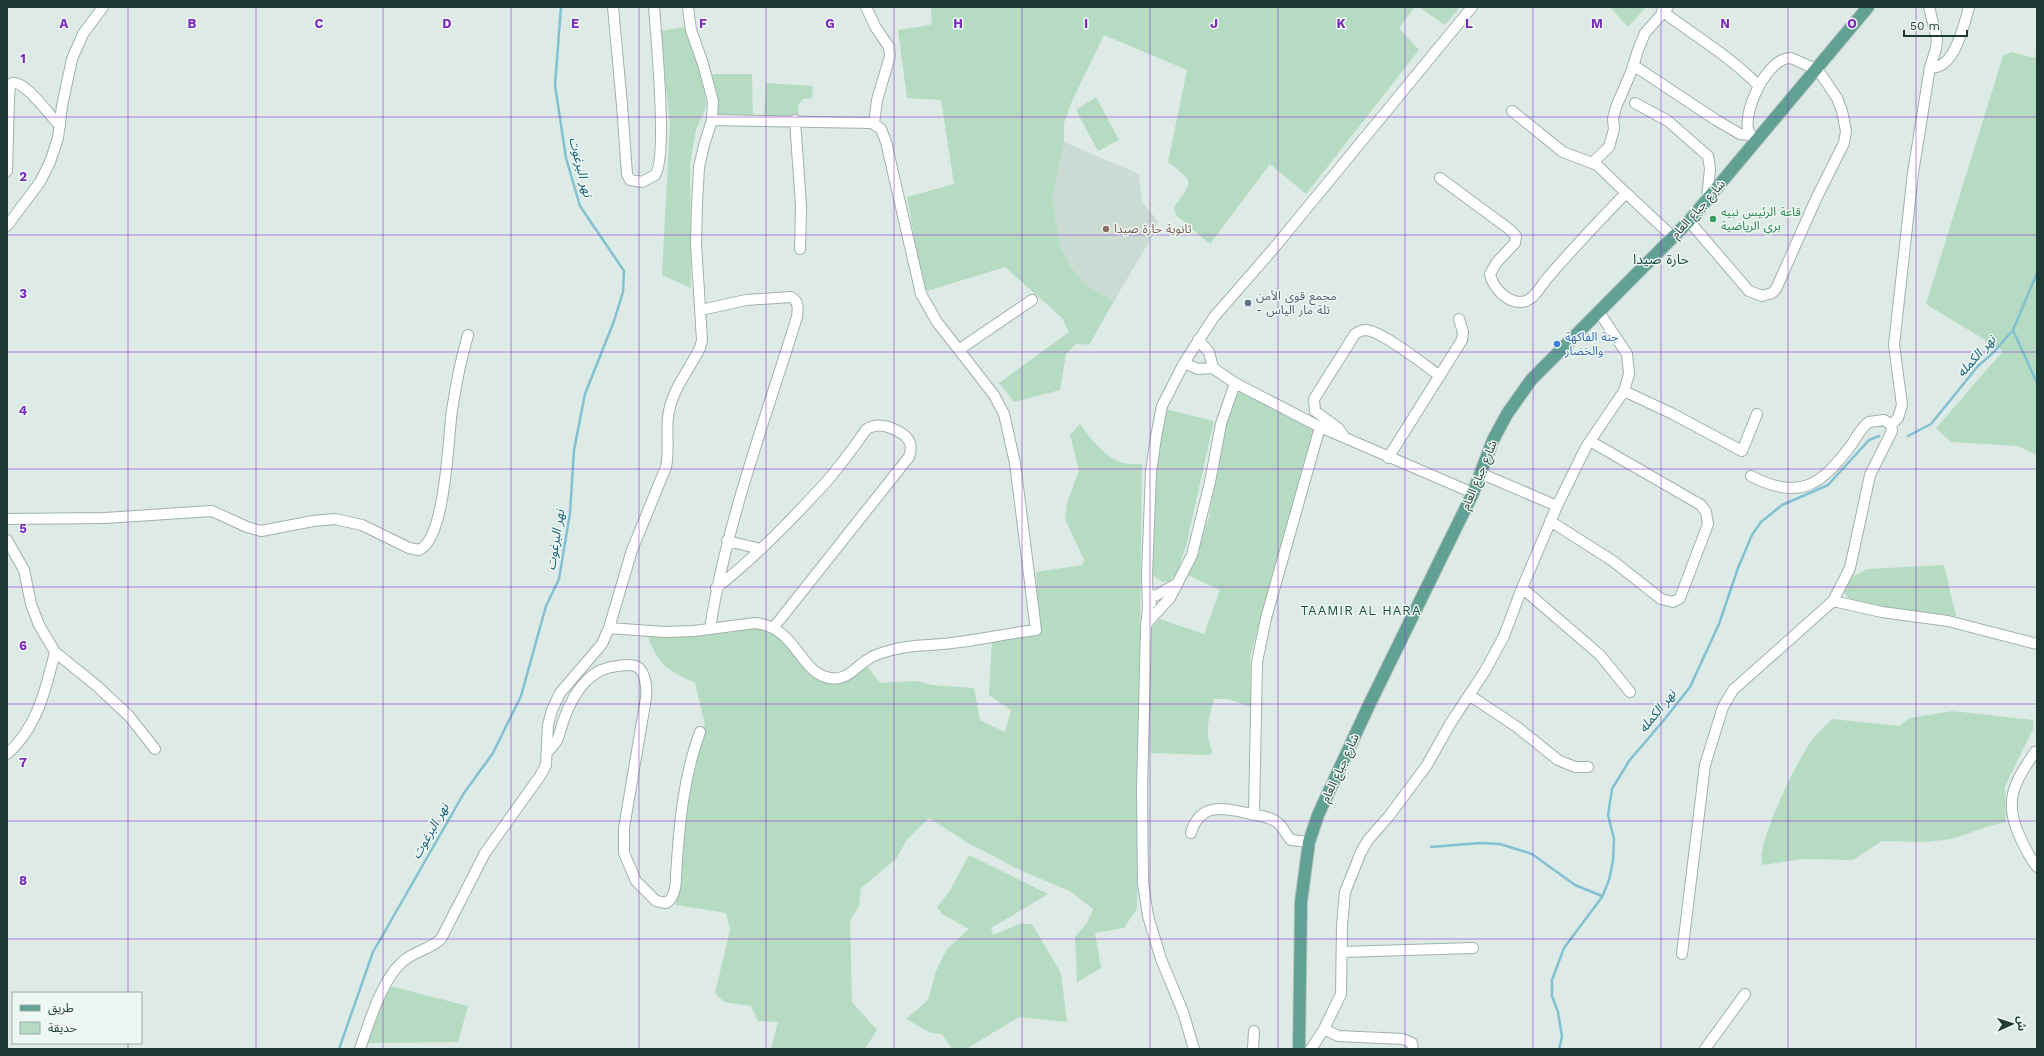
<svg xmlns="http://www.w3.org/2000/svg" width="2044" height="1056" viewBox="0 0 2044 1056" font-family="'Work Sans','Noto Sans Arabic',sans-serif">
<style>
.built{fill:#ccdad4}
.green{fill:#b5dcc2}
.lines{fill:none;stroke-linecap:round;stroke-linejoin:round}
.stream{stroke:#82c1d2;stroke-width:2.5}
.minor-casing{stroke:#a0b2ac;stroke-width:12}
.major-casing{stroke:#bcc4c2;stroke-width:14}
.minor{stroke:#fff;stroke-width:10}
.major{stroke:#60a194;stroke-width:12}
.grid{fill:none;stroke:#7b2cbf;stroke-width:1;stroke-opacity:0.55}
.leisure-dot{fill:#2e9e5b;stroke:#eef7f3;stroke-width:1.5}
.education-dot{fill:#8d6e63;stroke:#eef7f3;stroke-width:1.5}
.service-dot{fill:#5c6f8a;stroke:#eef7f3;stroke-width:1.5}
.shop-dot{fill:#3f7fe0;stroke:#eef7f3;stroke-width:1.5}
.labels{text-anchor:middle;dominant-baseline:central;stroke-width:3;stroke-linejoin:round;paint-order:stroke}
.street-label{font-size:12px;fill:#1f3a34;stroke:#eef7f3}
.leisure-label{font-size:12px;fill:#27864d;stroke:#eef7f3;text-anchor:start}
.education-label{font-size:12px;fill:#785e54;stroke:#eef7f3;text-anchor:start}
.service-label{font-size:12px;fill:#4e5e75;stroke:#eef7f3;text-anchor:start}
.shop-label{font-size:12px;fill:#366cbe;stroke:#eef7f3;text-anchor:start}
.water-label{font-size:13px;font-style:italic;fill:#176177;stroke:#eef7f3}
.neighbourhood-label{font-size:13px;letter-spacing:1px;fill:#1a4c43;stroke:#eef7f3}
.quarter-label{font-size:14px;fill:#1a4c43;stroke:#eef7f3}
.grid-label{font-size:13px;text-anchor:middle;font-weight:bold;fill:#7b2cbf;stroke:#eef7f3;stroke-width:3;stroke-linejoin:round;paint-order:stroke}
</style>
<rect width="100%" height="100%" fill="#ddeae5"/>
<!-- built -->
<path class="built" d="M1064,142L1139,174L1142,202L1158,221L1151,238L1114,301L1088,287L1071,267L1060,245L1052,197Z"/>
<!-- green -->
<path class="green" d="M931,7H1415L1399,28L1419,50L1306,194L1270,164L1210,244L1176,215L1174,207C1194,181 1194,182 1168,162L1187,70L1104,35L1072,101L1064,123V142L1052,198L1060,245L1071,267L1088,287L1114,301L1089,345L1076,344L1066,354L1060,390L1014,402L999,383L1069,332L1062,318L1005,267L927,291L923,287L907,197L954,184L941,100L907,98L898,30L930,25L932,21Z
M1419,7H1460L1445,25Z
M1610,7H1646L1628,27Z
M684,27L701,71L706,101L705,110L696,129L690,164L691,288L662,275L670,123L660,31Z
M2037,40V455L2018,446L1951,442L1936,428L2003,351L1926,304L2003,56L2011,52L2035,58Z
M710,74H752L753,118L718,117C718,103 713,88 710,74Z
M766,83L813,86L812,98L803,99L798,106L799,118H764Z
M1096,97L1119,140L1098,151L1076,110Z
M1239,392L1315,429L1250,656L1251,707L1228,699H1214C1209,716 1204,733 1212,750L1211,755L1151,753L1150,628L1160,619L1204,634L1220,590L1188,575L1209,517L1226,422L1235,395Z
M1165,409L1214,421L1186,546L1177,573L1169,581L1162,582L1150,573L1155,465Z
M1080,424C1089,437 1106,459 1123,463C1129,464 1136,464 1142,464L1137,909L1124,928L1095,933L1101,968L1077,982L1075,937L1087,923L1093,909L1070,891L1024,872L968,843L929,818L906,841L897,858L861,888L859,906L850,921L852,1002L877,1030L865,1049H771L778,1022L758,1021L751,1006L724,1002L715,993L730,930L726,913L676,905L682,839L689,790L705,725L695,683C666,669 660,667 648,637L734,632L758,628L769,630L789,646L812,676L839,683L850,680L867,666L880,683L917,681L931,685L974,688L980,720L1005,732L1011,710L989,695L992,641L1040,634L1036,572L1082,565L1084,560L1065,519L1067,503L1079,470L1070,435Z
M1944,565L1956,616L1860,606L1850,600L1843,591L1851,577L1868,569Z
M1953,711L2033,720V729L2005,786L2006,822L1989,826L1952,839L1924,842L1882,841L1853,860L1802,859L1763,865C1753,848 1799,758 1811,741C1817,733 1825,726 1832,719L1899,726L1910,718Z
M969,855L1048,894L991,928L993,935L1019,924H1032L1061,973L1067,1022L1019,1017L966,1049H952L942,1034L931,1033L906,1019L928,1000L936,971L947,949L969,929L942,914L937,907L949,892Z
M390,986L468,1006L458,1042L367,1043Z"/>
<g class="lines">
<!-- stream -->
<path class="stream" d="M2013,330L2037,383
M1908,436L1931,424L1978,366L1993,353L2013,330L2037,273
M1431,847L1480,843L1500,844L1532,854L1575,885L1602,896
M339,1049L373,952L464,793L493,753L521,696L546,606L559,579L570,513L574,450L585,394L614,321L623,292L624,271L580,206L566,158L555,85L561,7
M1559,1049L1562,1037L1558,1012L1552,996V980L1564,948L1602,897L1609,880L1613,861L1614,839L1608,815L1612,789L1629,761L1664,720L1690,687L1719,624L1738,568L1752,535L1761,522L1782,505L1828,485L1869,440L1879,436"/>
<!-- minor casing -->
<g class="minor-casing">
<path id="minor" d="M613,7L622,105L627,174L630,180L642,182L655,175C668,159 656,34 654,7
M866,7L876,28L889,47L890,56L877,100L874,124
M1929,7L1937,39L1936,49L1930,67C1954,71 1964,25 1969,7
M1662,11C1695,36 1730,56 1759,86
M1633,65L1716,120L1740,134L1751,135
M1635,103L1668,121L1708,156L1710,169L1707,199
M1512,111L1563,152L1597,165L1626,193
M795,120L801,206L800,249
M1592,163L1609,147L1614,129L1613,119L1616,107L1632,70L1638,50L1645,33L1668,7
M7,171L9,97L10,86L12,83C25,80 50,116 60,126
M1440,178L1509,229L1516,236L1515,243L1497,262L1490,274C1493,288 1509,306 1526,301C1534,298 1540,288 1545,281C1571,250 1598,222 1626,193L1673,237
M1689,221L1749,291L1762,296L1772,293L1776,289L1816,199L1844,143L1846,131L1842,111L1837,98L1818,70L1791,58C1768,57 1744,108 1748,129C1749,133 1753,138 1755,142
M7,226L40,182L50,162L58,138L62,106L72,59L83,34L103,7
M701,310L746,300L791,297C799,301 798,309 797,317C765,420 727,521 710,628
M1198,340L1209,352L1213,368
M960,349L1032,300
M1184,363L1198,369L1213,368L1235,383L1320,427L1473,493
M1624,391L1673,414L1742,451L1757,414
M1891,425L1898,418L1902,405L1894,345L1913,173L1930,67
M1343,435L1338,428L1315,411L1314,399L1355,334C1358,332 1363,330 1366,330C1382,331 1426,366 1440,376
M1388,458L1462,340L1463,332L1459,319
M1480,473L1557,506
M7,519L105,518L212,511L247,527L261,531L313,521L335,519L362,525L409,548L419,550C446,539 448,437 452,410C456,384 461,359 468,335
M1550,521L1613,561L1661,599L1673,602L1680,598L1708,524L1706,512L1701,505L1590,441
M7,540L24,570L31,604L39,625L55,652C46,689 37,728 7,754
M727,541L761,549
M716,588C757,556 793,518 828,480C838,468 847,456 856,444C859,440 863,433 867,429C878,421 894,428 904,435C912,441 912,448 909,457L774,627
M1522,588L1600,655L1630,692
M1833,601L1882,612L1948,621L2037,644
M1151,603L1148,597L1157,595L1176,584
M1146,624L1170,598L1192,555L1210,482L1221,424L1235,383
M609,628L664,632L694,631L755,623C797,627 799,673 830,678C846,681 855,668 867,660C873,655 884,652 892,650C912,644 932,646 952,643C980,640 1008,633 1036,630L1015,463L1004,414L994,395L937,322L921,294L886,142L881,129L872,123L712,120
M55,652L97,686L129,716L155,749
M1469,695L1517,727L1558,760L1575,767H1588
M548,751C561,739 558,735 564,719C573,694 589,668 618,666C624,665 634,664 639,668C646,675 647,689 646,698L624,828V853L636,881L656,901L666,903C675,898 676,886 676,876C679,827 683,778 700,732
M2037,753L2035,752C2014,783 2003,801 2020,837C2025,848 2030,858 2037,867
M1254,815L1257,662L1266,618L1320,427
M1191,833C1200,800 1228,809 1252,814C1261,816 1271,817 1278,823C1283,827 1286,835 1291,840L1309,842
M1342,952L1473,948
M1682,954L1705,765L1723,707L1733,690L1833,601L1850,568L1870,475L1892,431L1891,425L1884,420L1869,422C1861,428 1857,436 1852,444C1822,484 1801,502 1751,476
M1324,1029L1338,1036L1403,1039L1412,1043L1413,1049
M360,1049C369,1023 381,982 401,963C412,952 429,950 441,939L485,853L540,776L546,765L548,725L552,710L560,693L602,644L609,628L632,550L666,467C670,449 665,430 669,411C673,389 690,368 700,348L702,340L696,244L697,204L699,167L704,145L712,120L713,101L703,64L691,30L688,7
M1194,1049L1183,1012L1161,959L1148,916L1143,883L1142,790L1146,629L1148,607L1147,575L1151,472L1156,437L1162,406L1184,363L1214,317L1274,248L1472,7
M1253,1049L1254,1031
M1311,1049L1324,1029L1341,994L1342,925L1345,892L1361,852L1368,840L1389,816L1427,765L1450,724L1485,671L1504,636L1520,593L1557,506L1586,447L1624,391L1629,374L1627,354L1599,312
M1705,1049L1745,994"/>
</g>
<!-- major casing -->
<g class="major-casing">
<path id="major" d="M1299,1049L1301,902L1309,842L1318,815L1369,705L1473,493L1493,440L1507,414L1531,380L1689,221L1868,7"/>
</g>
<!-- minor -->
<use href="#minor" class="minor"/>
<!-- major -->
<use href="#major" class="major"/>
</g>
<!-- grid -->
<path class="grid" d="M128,7V993M256,7V1049M383,7V1049M511,7V1049M639,7V1049M766,7V1049M894,7V1049M1022,7V1049M1150,7V1049M1278,7V1049M1405,7V1049M1533,7V1049M1661,7V1049M1788,7V1049M1916,7V1049M7,117H2037M7,235H2037M7,352H2037M7,469H2037M7,587H2037M7,704H2037M7,821H2037M7,939H2037M128,1043V1049"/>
<!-- markers -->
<circle class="leisure-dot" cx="1713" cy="219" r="4"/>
<circle class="education-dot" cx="1106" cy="229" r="4"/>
<circle class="service-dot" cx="1248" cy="303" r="4"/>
<circle class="shop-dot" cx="1557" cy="344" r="4"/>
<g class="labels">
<!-- street labels -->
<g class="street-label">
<text transform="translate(1698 209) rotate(-48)">شارع جباع العام</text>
<text transform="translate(1479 475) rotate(-67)">شارع جباع العام</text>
<text transform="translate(1340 768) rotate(-65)">شارع جباع العام</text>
</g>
<!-- leisure labels -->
<g class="leisure-label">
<text x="1721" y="212">قاعة الرئيس نبيه<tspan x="1721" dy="14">بري الرياضية</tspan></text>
</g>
<!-- education labels -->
<g class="education-label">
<text x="1114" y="229">ثانوية حارة صيدا</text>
</g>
<!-- service labels -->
<g class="service-label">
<text x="1256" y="296">مجمع قوى الأمن<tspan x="1256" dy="14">- تلة مار الياس</tspan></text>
</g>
<!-- shop labels -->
<g class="shop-label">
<text x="1565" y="337">جنة الفاكهة<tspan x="1565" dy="14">والخضار</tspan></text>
</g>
<!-- water labels -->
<g class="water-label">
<text transform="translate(581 167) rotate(76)">نهر البرغوت</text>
<text transform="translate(1976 356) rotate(-48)">نهر الكمله</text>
<text transform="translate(555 540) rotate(-81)">نهر البرغوت</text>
<text transform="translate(1657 711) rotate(-51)">نهر الكمله</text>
<text transform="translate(430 831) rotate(-60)">نهر البرغوت</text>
</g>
<!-- neighbourhood labels -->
<g class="neighbourhood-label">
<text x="1361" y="610">TAAMIR AL HARA</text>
</g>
<!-- quarter labels -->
<g class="quarter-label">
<text x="1661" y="259">حارة صيدا</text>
</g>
</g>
<g class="grid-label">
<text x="64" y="28">A</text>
<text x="192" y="28">B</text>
<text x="319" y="28">C</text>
<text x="447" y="28">D</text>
<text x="575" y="28">E</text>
<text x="703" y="28">F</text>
<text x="830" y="28">G</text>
<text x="958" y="28">H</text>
<text x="1086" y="28">I</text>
<text x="1214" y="28">J</text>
<text x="1341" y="28">K</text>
<text x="1469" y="28">L</text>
<text x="1597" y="28">M</text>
<text x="1725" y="28">N</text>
<text x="1852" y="28">O</text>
<text x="23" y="63">1</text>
<text x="23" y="181">2</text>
<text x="23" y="298">3</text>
<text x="23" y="415">4</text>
<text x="23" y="533">5</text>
<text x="23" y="650">6</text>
<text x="23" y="767">7</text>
<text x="23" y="885">8</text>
</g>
<!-- border -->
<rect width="2044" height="1056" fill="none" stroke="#1f3a34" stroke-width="16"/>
<!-- legend -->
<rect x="12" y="992" width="130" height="52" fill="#eef7f3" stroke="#9baba7"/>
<rect x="20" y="1005" width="20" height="6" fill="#60a194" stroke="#9baba7"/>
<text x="48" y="1012" font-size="12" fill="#1f3a34">طريق</text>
<rect x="20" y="1022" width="20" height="12" fill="#b5dcc2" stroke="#9baba7"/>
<text x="48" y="1032" font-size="12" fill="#1f3a34">حديقة</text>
<!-- north arrow -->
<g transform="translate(2012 1024) rotate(87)" stroke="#eef7f3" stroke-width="3" paint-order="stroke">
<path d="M0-3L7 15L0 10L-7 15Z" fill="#1f3a34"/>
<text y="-6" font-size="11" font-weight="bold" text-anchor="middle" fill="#1f3a34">ش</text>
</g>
<!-- scale -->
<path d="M1904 30v6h63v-6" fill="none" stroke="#1f3a34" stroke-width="2"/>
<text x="1910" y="30" font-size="12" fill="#1f3a34" stroke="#eef7f3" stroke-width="3" paint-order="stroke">50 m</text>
</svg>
